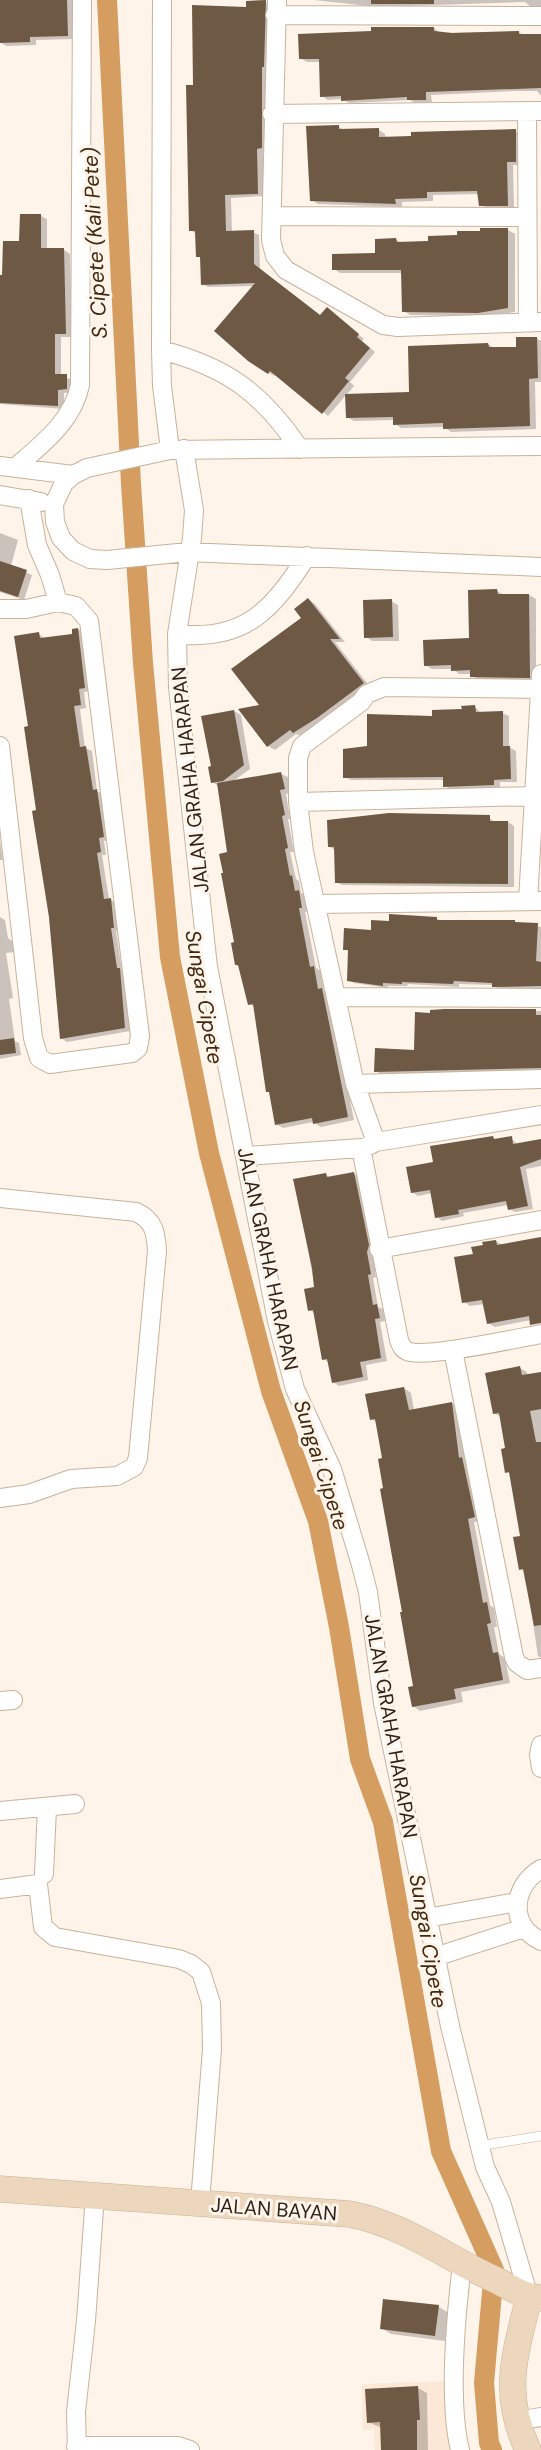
<svg xmlns="http://www.w3.org/2000/svg" width="541" height="2450" viewBox="0 0 541 2450" font-family="'DM Sans',sans-serif">
<style>
.built{fill:#fbe8d6}
.shadow{fill:#0003}
.lines{fill:none;stroke-linecap:round;stroke-linejoin:round}
.canal{stroke:#d69d60;stroke-width:20}
.building{fill:#6d5944}
.lane-casing{stroke:#c9b29b;stroke-width:10}
.street-casing{stroke:#c9b29b;stroke-width:20}
.secondary-casing{stroke:#c9b29b;stroke-width:27}
.lane{stroke:#fff;stroke-width:9}
.street{stroke:#fff;stroke-width:18}
.secondary{stroke:#ecd6bc;stroke-width:26}
.labels{text-anchor:middle;dominant-baseline:central;stroke-width:6;stroke-linejoin:round;paint-order:stroke}
.street-label{font-size:20px;fill:#2c231a;stroke:#fef4ea}
.water-label{font-size:21px;font-style:italic;fill:#41290e;stroke:#fef4ea}
</style>
<rect width="100%" height="100%" fill="#fef4ea"/>
<!-- built -->
<path class="built" d="M443,2381L451,2382L455,2450H375L374,2429L363,2430L362,2384Z"/>
<!-- shadow -->
<path class="shadow" d="M0,0H76L74,39L36,40V45L6,46L0,42Z
M314,0H541V8L531,7L525,2L378,7Z
M265,2L271,5L268,151H263L264,196L231,198L232,232H253L259,235L260,269L321,316L333,313L364,339L362,341L375,352L350,382L354,386L328,416L276,374L275,376L269,373L254,286L208,287L202,284V259L197,256V234L190,230L194,86L247,9Z
M434,28L440,33L519,32L525,36L541,35V96L537,91H513L431,95L432,102L415,103L410,100L349,103L343,99L328,100L322,96L321,62H307L300,58Z
M339,127L346,131L379,130L385,134L386,139L515,131L522,134V165H513L514,209H488L481,205L479,194L433,195V201L402,202V207L318,204L312,200Z
M21,216H41L47,219V250H64L70,254L72,337H61V376L73,380V392L64,393V409L0,404V277H4L21,243Z
M508,230L515,234V312L485,316L410,315L404,311L402,273H340L334,269L377,254L396,240L402,243H430Z
M536,338L541,341V382H535L536,429L451,432L444,427L401,428L395,424L394,420L354,421L347,417L410,394L488,344L495,349L517,348Z
M0,533L18,540L11,566L32,575L24,600L0,592Z
M497,591L504,595H529L536,599V681L478,680L471,674H459L453,669H432L425,665L471,640Z
M309,600L315,604L345,642H335L370,687L301,736L296,734L275,750L268,746L262,706L304,618Z
M391,601L398,605L399,641H372L366,637Z
M78,629L84,633L90,691L84,692L86,708L80,709L85,748L92,751L97,791L103,794L109,840L104,841L106,855H102L109,899L116,903L119,930L116,931L122,971L126,973L130,1031L67,1042L61,1038L30,727L39,634L45,639L74,635L73,630Z
M475,707L481,713H502L509,716V747L516,751L517,782H500V788L451,790L445,786V780H351L345,777L369,748L434,718Z
M234,711L241,715L250,769L232,782L281,774L288,777L291,793L286,794L290,819H288L294,852H290L296,879L299,881L301,893L305,895L308,911L305,912L316,968L321,971L324,991L329,994L354,1120L321,1127L313,1122L283,1128L276,1124L271,1093L268,1091L255,1007L249,1004L240,967L236,965L229,854L219,786L212,782L213,767Z
M489,817L495,823L508,822L514,826V887L342,885L336,882L335,850L330,847Z
M0,841L3,860H0Z
M0,917L5,920L8,938L12,941L14,952L6,953L13,998L9,999L15,1041L19,1043L21,1055L0,1059Z
M436,918L441,921L514,922L541,927V989H499L493,985L459,984V987L408,984L407,986H388V988L354,983L349,980L350,952L345,949L390,923Z
M444,1010L541,1011V1070L382,1075L376,1071L415,1052L431,1015Z
M493,1138L498,1140L511,1138L518,1145L541,1141V1166L526,1169L533,1209L515,1212L509,1209L508,1205L463,1213L464,1216L442,1221L437,1217L432,1193L418,1196L412,1192L435,1164Z
M354,1174L360,1177L374,1249L373,1256L376,1277L373,1278L378,1307L383,1309L385,1321L380,1322L387,1361L366,1365L368,1380L339,1386L333,1382L329,1362L323,1359L315,1313L309,1310L315,1288L295,1180L326,1175L331,1178Z
M541,1238V1318L495,1327L488,1323L485,1304L470,1306L464,1302L474,1255L496,1241L502,1245Z
M520,1368L527,1372V1376L541,1373V1658L538,1656L525,1571L520,1569L522,1537L510,1474L507,1472V1449L501,1417L494,1413Z
M404,1388L411,1393L414,1410L452,1403L459,1407L465,1461L469,1463L481,1521L474,1522L490,1605L494,1608L497,1627H494L499,1654L505,1658L510,1683L461,1692L463,1702L420,1711L413,1706L415,1687L385,1490L384,1460L377,1422L371,1419Z
M439,2307L449,2313L445,2341L391,2334L381,2328Z
M418,2388L427,2393L428,2450H383L382,2428L368,2422Z"/>
<g class="lines">
<!-- canal -->
<path class="canal" d="M107,0L131,484L143,663L170,957L209,1153L271,1391L318,1521L339,1627L360,1759L383,1822L441,2151L494,2270L484,2383L489,2443L492,2450"/>
</g>
<!-- building -->
<path class="building" d="M0,0H67L68,36L30,37V42L0,43Z
M266,0L264,67H262V148L257,149L258,194L225,195L226,231L254,230V264L320,315L327,307L359,334L357,337L370,348L345,378L349,381L322,414L270,371L268,374L248,361L214,331L255,283L201,285L200,257H196L195,231H189L186,85H193L192,5L246,7V1Z
M371,0H434V4H371Z
M371,27H434V31L452,33L519,31V34H541V88L426,92V100H407V97L341,101V96L320,97L319,59H299L298,34L371,31Z
M339,125V129L379,128V137L411,136V132L516,129V162H507L508,206H479L477,191L427,192V198L395,199L396,204L310,201L306,126Z
M20,214H41V248H64L66,334H55V374H67V389L58,390V406L0,403V275H2L3,241H19Z
M480,228H508V308L478,313L402,312L401,270H332V254L375,253V239L396,238L397,242L428,241V236L457,235V231H480Z
M516,337H537L538,378L529,379L530,426L443,429V423L393,425V417L346,418L345,394L409,392L408,346L488,343L489,347H516Z
M0,561L27,570L18,597L0,591Z
M497,589L498,594H529L530,678L470,677V670L451,671V665L424,666L423,640L469,638L468,590Z
M308,598L340,639H330L364,683L317,718L293,733L290,730L267,747L238,709L259,705L231,669L301,618L294,609Z
M392,599L393,637L364,638L363,600Z
M78,628L85,688L79,689L81,705L74,706L80,747L86,746L93,790L97,789L104,837L99,838L101,852L97,853L104,899L111,898L114,928H111L117,968H120L125,1028L60,1039L49,917L32,811L36,810L24,727L28,726L14,636L39,632L40,638L72,634V629Z
M475,705L476,712L503,711V746H510L511,779L494,780V785L443,787V777L343,778V749L367,746V714L432,716V710L462,709L461,706Z
M234,710L244,765L223,781L211,783L208,767L211,766L201,716Z
M281,772L285,789L280,790L285,815L282,816L288,848L285,849L290,876L292,875L295,891L299,890L302,908H299L310,967L314,966L318,989L322,988L348,1117L313,1124L312,1118L275,1125L269,1092H266L253,1004L248,1005L238,965H235L231,943L234,942L221,873H223L219,854L227,852L217,783Z
M389,813L490,815V821H508V884L335,883L334,847H328L327,820Z
M389,914L437,917V920H515V922L538,923L536,961L541,962V986L492,987V983L454,981L453,984L402,982V984L383,983V986L347,981L348,950H343L344,928L371,930V920L389,921Z
M444,1009H536V1015H541V1068L374,1072L375,1048L414,1050L415,1012L430,1013V1010Z
M14,1038L16,1053L0,1055V1040Z
M493,1136L494,1139L512,1136L513,1144L541,1139V1159L520,1167L528,1206L508,1210L506,1201L458,1210L459,1214L435,1218L430,1190L411,1193L406,1167L433,1162L430,1146Z
M354,1172L369,1245L367,1252L371,1274L368,1275L373,1305L377,1304L380,1318L375,1319L381,1358L360,1362L363,1377L332,1383L327,1359L322,1360L313,1310L308,1311L304,1289L314,1287L312,1268L293,1179L326,1173L327,1177Z
M541,1237V1323L530,1325L529,1316L487,1324L482,1300L462,1303L454,1257L473,1254L471,1247L483,1245L482,1242L496,1240L497,1245Z
M520,1366L522,1375L541,1372V1409L530,1411L536,1442H541V1625L534,1626L523,1569L519,1570L513,1537L520,1536L509,1472L505,1473L501,1449L505,1448L499,1413L493,1414L485,1373Z
M404,1387L409,1410L452,1402L459,1458L462,1457L475,1517L468,1519L483,1603L487,1602L491,1623L487,1624L493,1653L498,1652L503,1680L454,1689L456,1699L412,1707L408,1687L413,1686L400,1612H402L380,1489L383,1488L378,1459L382,1458L375,1419L370,1420L365,1394Z
M383,2299L439,2305L435,2336L380,2329Z
M418,2386L420,2420H417V2450H381L380,2422L367,2423L365,2389Z"/>
<g class="lines">
<!-- lane casing -->
<g class="lane-casing">
<path id="lane" d="M478,2146L541,2136"/>
</g>
<!-- street casing -->
<g class="street-casing">
<path id="street" d="M162,0L161,350L162,386L170,450
M277,0L271,240L275,256L286,270L383,325L398,327L541,322
M275,15L541,16
M527,111L528,322
M272,114L541,111
M273,216L526,217
M161,350C227,367 262,393 300,449
M541,446L170,450L87,468L73,475L64,483L54,504L55,522L61,538L73,551L90,559L107,560L188,552L541,567
M184,449L194,510L192,538L177,634L178,687L208,967L277,1321L295,1389L332,1469L361,1565L368,1592L383,1703L450,2026L485,2167L501,2202L529,2297
M0,466L73,475
M16,467C42,444 73,421 80,385L82,0
M0,495L41,502
M0,609H26L58,602
M177,634C245,642 273,609 307,556
M0,746L33,1038L39,1058L50,1064L132,1053L138,1048L140,1036L89,621L76,606L58,602L50,575L37,545L29,499
M298,802L533,796
M528,901L541,674
M316,904L541,901
M337,997L541,998
M355,1084L541,1079
M376,1142L355,1084L304,852L298,802V758L302,746L361,702L367,694L384,687L541,689
M366,1147L376,1142L541,1115
M247,1156L361,1148L399,1340C401,1345 402,1349 407,1351C423,1359 518,1338 541,1334
M0,1198L136,1212C154,1220 156,1233 157,1251L138,1458L134,1467L117,1476L71,1479L29,1494L0,1498
M379,1249L541,1220
M453,1350L514,1657L517,1663L527,1670L541,1668
M0,1701L13,1700
M541,1745L539,1755L541,1768
M0,1811L75,1804
M541,1869C512,1886 508,1925 541,1941
M44,1874L47,1808
M0,1889L38,1884L43,1927L55,1937L179,1959L191,1964L201,1972L211,2003L212,2049L200,2203
M427,1918L517,1902
M435,1957L524,1928
M516,2421L541,2417
M76,2446H178L190,2450
M77,2450L76,2412L86,2321L95,2195
M460,2450C448,2401 456,2315 462,2264"/>
</g>
<!-- secondary casing -->
<g class="secondary-casing">
<path id="secondary" d="M0,2189L349,2214C404,2224 448,2259 498,2281C513,2289 524,2297 541,2298
M528,2450C501,2392 515,2356 529,2297"/>
</g>
<!-- lane -->
<use href="#lane" class="lane"/>
<!-- street -->
<use href="#street" class="street"/>
<!-- secondary -->
<use href="#secondary" class="secondary"/>
</g>
<g class="labels">
<!-- street labels -->
<g class="street-label">
<text transform="translate(190 780) rotate(-96)">JALAN GRAHA HARAPAN</text>
<text transform="translate(268 1259) rotate(78)">JALAN GRAHA HARAPAN</text>
<text transform="translate(391 1726) rotate(80)">JALAN GRAHA HARAPAN</text>
<text transform="translate(274 2209) rotate(4)">JALAN BAYAN</text>
</g>
<!-- water labels -->
<g class="water-label">
<text transform="translate(95 243) rotate(-93)">S. Cipete (Kali Pete)</text>
<text transform="translate(204 997) rotate(80)">Sungai Cipete</text>
<text transform="translate(321 1465) rotate(72)">Sungai Cipete</text>
<text transform="translate(428 1941) rotate(80)">Sungai Cipete</text>
</g>
</g>
</svg>
